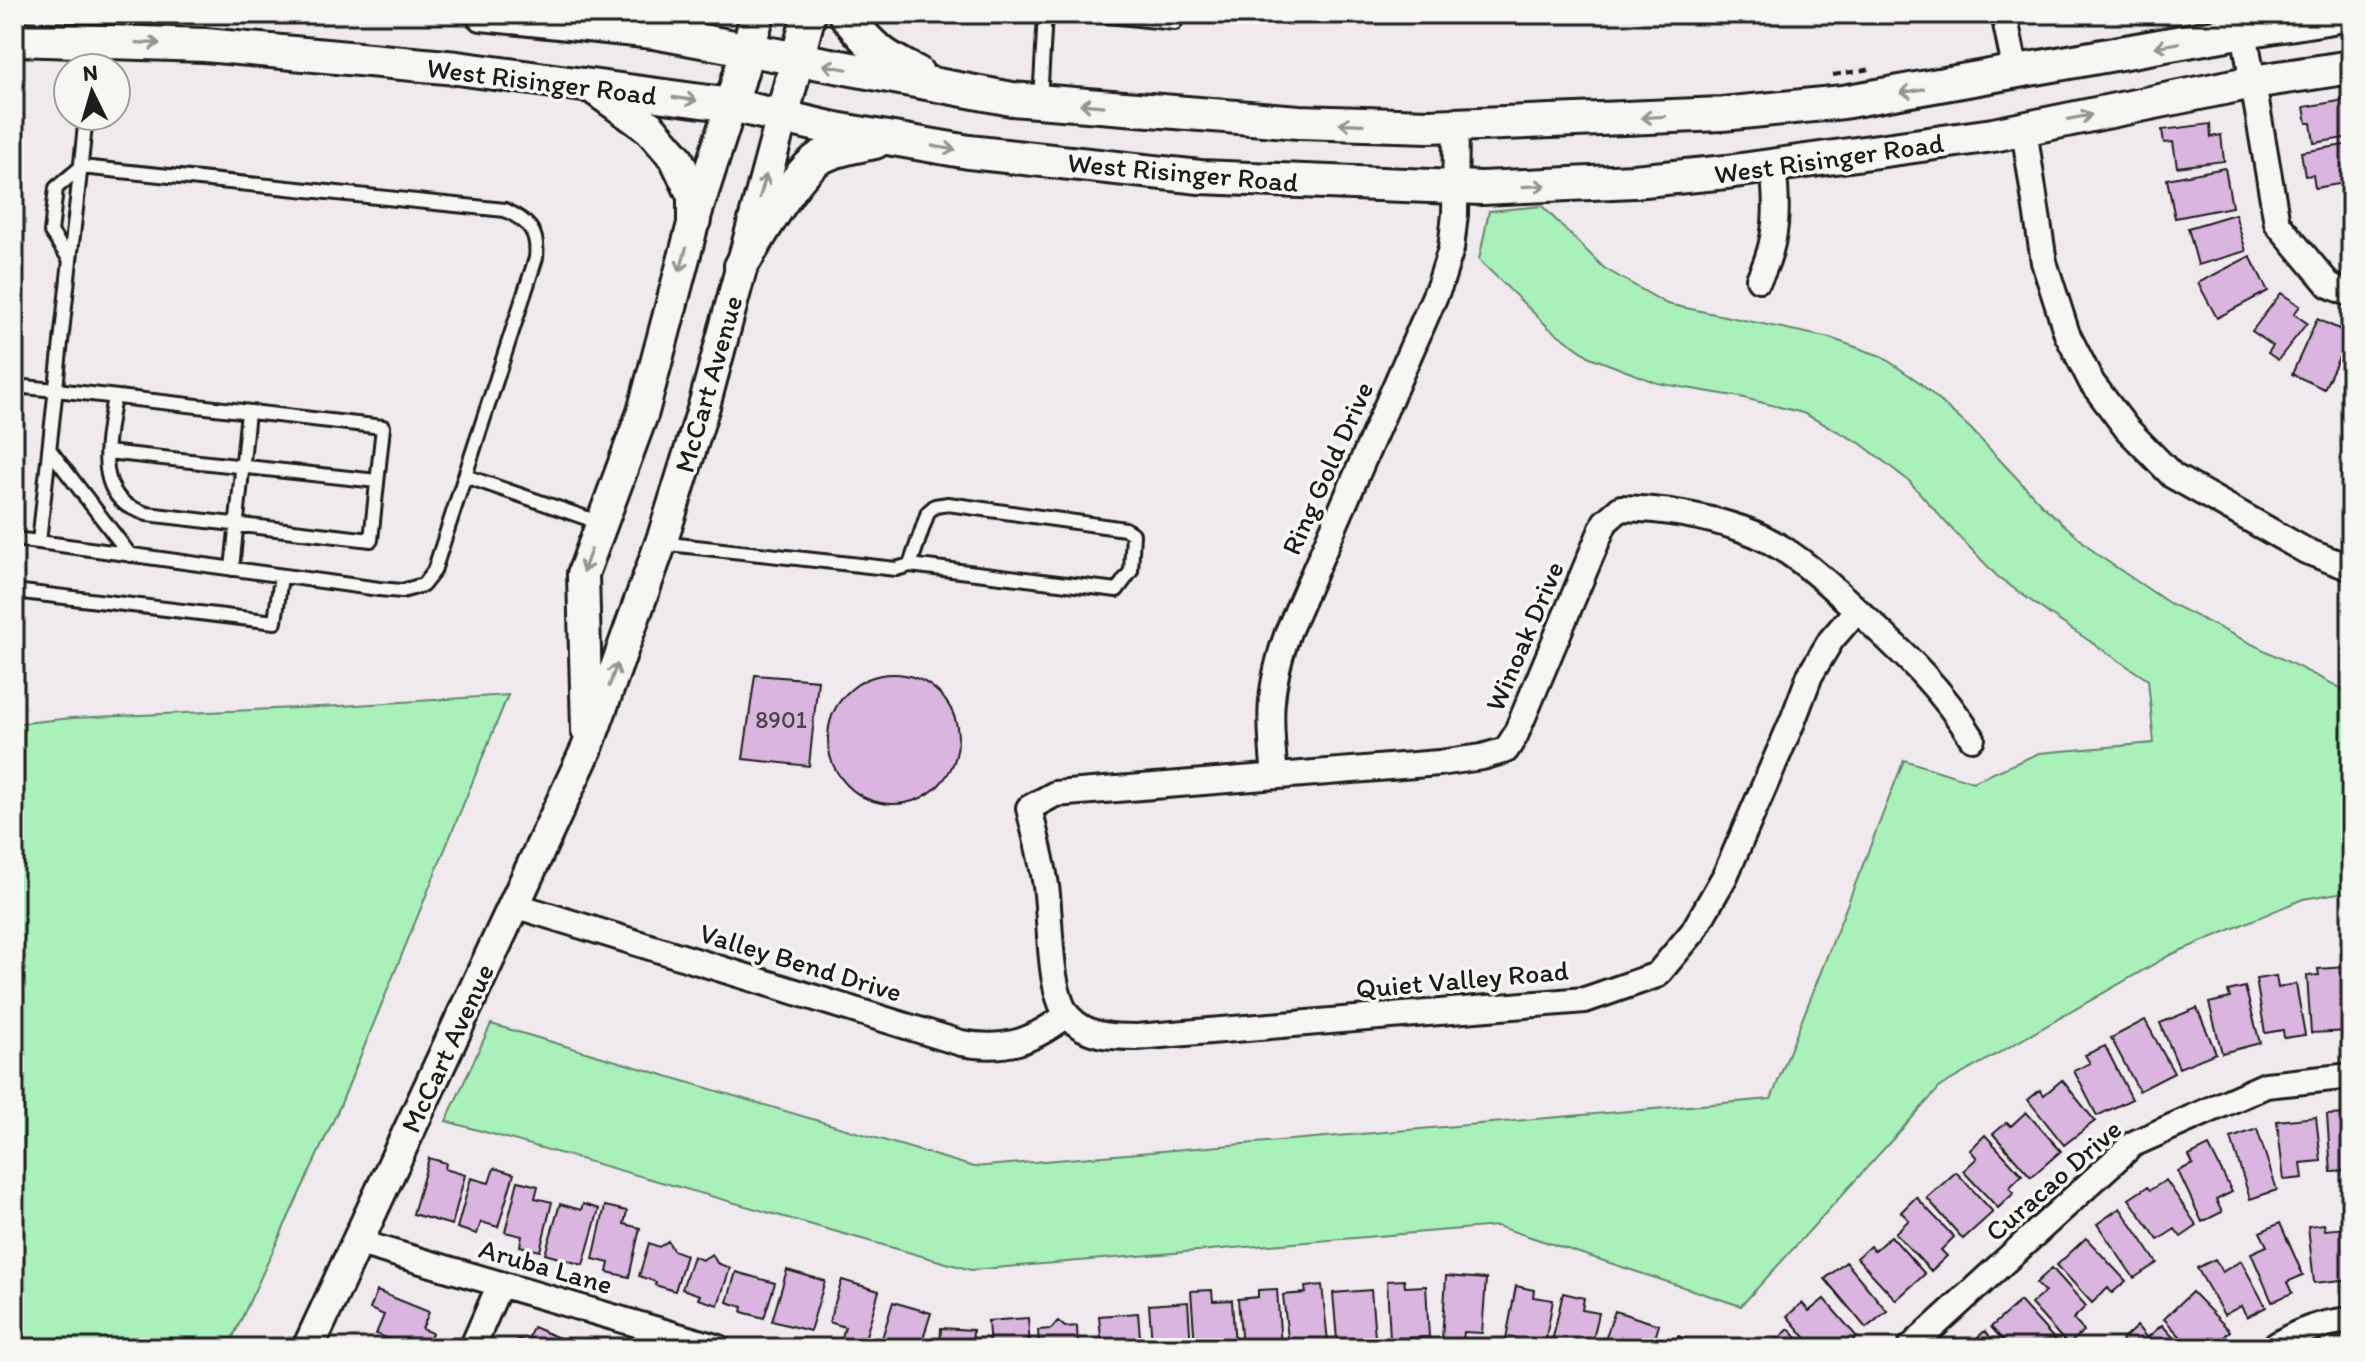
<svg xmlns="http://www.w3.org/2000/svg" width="2365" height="1362" viewBox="0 0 2365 1362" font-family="Itim,sans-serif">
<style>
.green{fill:#aaf0bb;stroke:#63866c;stroke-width:2}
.building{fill:#dab5df;stroke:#1c1c1c;stroke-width:2}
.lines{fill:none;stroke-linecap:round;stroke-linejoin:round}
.service-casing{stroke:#1c1c1c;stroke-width:18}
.minor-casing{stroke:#1c1c1c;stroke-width:30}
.tertiary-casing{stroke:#1c1c1c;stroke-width:36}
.secondary-casing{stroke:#1c1c1c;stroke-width:38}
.path{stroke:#1c1c1c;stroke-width:4;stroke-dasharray:8 6;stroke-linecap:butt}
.service{stroke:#f6f6f2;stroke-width:12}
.minor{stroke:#f6f6f2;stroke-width:24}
.tertiary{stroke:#f6f6f2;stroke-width:30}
.secondary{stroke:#f6f6f2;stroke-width:32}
.oneway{stroke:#949492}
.labels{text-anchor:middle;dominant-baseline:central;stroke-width:7;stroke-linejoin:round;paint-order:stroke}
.number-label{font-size:24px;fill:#4c424d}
.street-label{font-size:28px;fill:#1c1c1c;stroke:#f6f6f2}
</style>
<rect width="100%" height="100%" fill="#f0e9ee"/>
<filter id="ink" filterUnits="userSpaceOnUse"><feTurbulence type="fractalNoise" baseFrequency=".0125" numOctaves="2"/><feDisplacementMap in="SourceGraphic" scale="16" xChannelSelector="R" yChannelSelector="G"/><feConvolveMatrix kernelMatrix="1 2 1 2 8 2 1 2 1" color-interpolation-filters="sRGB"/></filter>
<g filter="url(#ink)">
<!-- green -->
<path class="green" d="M1542,206L1604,268L1667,304L1830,338L1881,356L1919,382L1970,428L2042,505L2098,555L2169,603L2351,693V891L2303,899L2170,955L1941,1086L1741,1306L1497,1226L971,1270L446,1121L491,1024L974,1167L1771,1099L1904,760L1973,782L2039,753L2154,743L2148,680L2052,616L1997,576L1948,525L1909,481L1860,443L1803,413L1740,397L1657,383L1590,357L1549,328L1479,260L1489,211Z
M508,695L340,1106L228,1348H14V724L72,718L341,706Z"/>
<!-- building -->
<path class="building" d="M2351,99V137L2314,143L2311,123H2307L2304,107Z
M2210,124L2211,137L2221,135L2224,161L2177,167L2173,142L2164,143L2162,130Z
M2351,144V182L2315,188L2313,175L2305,176L2301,152Z
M2225,168L2232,207L2175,218L2167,179Z
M2235,214L2246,251L2198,265L2188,228Z
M2250,256L2268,291L2217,318L2198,283Z
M2281,293L2300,306L2294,314L2307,323L2278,360L2268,353L2273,346L2252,331Z
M2317,319L2350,334L2324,389L2292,374Z
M828 739a65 65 0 1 1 130 0a65 65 0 1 1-130 0Z
M755,675L818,680L809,766L743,759Z
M2346,967L2351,1031L2311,1033L2307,976L2319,975L2318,969Z
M2276,976L2278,988L2296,984L2305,1035L2284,1038L2283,1030L2265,1033L2256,979Z
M2245,987L2260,1043L2222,1053L2209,1003L2230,998L2228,991Z
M2197,1008L2216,1053L2179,1068L2160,1023Z
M2145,1020L2174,1073L2139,1091L2111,1038Z
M2105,1046L2132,1099L2097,1116L2074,1071L2090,1063L2085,1055Z
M2062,1080L2095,1121L2064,1145L2028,1100L2040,1090L2044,1095Z
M2026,1112L2061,1151L2031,1177L1993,1134L2007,1122L2011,1126Z
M2351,1114V1163L2348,1164V1171L2331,1172L2327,1115Z
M2316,1117L2321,1161L2301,1163L2303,1178L2284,1180L2277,1121Z
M2257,1129L2277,1190L2250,1199L2231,1138Z
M1985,1135L2022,1175L2009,1188L2014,1193L1998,1208L1963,1171L1977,1158L1970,1150Z
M2209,1146L2232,1192L2216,1200L2222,1212L2202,1222L2178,1171L2193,1164L2189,1156Z
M429,1158L446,1163L445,1169L465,1175L452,1225L413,1214Z
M494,1168L514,1174L498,1227L481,1222L477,1234L457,1228L471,1178L489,1183Z
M1956,1172L1993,1212L1963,1239L1927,1198Z
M2166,1180L2197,1226L2181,1237L2175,1229L2158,1240L2129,1199L2147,1187L2150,1190Z
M518,1181L538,1186L535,1198L552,1202L540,1251L520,1246L522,1236L505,1232Z
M1916,1197L1954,1237L1941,1250L1947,1256L1931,1271L1895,1233L1909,1220L1901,1212Z
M560,1204L581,1210L583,1204L599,1209L583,1265L545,1254Z
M605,1206L627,1211L624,1224L640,1228L629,1277L607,1272L609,1263L593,1259Z
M2120,1208L2157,1263L2134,1278L2097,1224Z
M2280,1223L2303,1275L2287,1282L2292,1293L2272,1302L2251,1253L2267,1246L2260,1232Z
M2324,1224L2325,1230L2347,1228L2351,1279L2314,1283L2308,1226Z
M1891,1236L1925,1274L1896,1300L1857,1258L1870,1246L1874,1251Z
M2086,1238L2126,1281L2112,1293L2108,1288L2092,1303L2057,1265Z
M668,1241L673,1250L686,1255L675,1291L655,1285L656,1282L639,1276L649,1243L659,1247Z
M712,1254L717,1263L730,1268L718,1305L698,1299L700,1295L682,1289L693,1256L702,1260Z
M2215,1259L2222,1272L2241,1261L2266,1307L2247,1317L2241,1306L2224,1315L2197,1268Z
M1846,1262L1887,1311L1866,1328L1825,1279Z
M2052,1268L2086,1306L2073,1319L2084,1331L2068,1345L2031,1304L2045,1292L2036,1283Z
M787,1270L825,1281L810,1331L772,1321Z
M736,1272L775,1283L764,1318L742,1312L743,1307L727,1302Z
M1446,1276L1486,1279L1482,1333L1464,1332L1463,1340L1442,1339Z
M842,1280L879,1291L863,1346L841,1340L845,1327L829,1322Z
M1404,1280L1405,1287L1426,1286L1429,1337L1390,1339L1387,1281Z
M1322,1285L1328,1342L1289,1347L1283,1295L1306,1293L1305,1287Z
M1516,1286L1534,1290L1533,1297L1553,1300L1544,1348H1526L1505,1344Z
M1277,1289L1281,1347L1242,1348L1238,1299L1258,1297V1290Z
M1212,1290L1213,1301L1232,1300L1235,1348H1213V1345L1195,1346L1191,1291Z
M1371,1290L1375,1337L1337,1340L1333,1293Z
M377,1291L429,1312L422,1329L432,1333L426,1348H411L376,1334L384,1315L370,1309Z
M2192,1292L2230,1331L2213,1348H2191L2164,1319Z
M1563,1293L1584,1298L1582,1310L1599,1313L1591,1348H1561L1551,1346Z
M1824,1299L1857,1337L1845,1348H1840L1837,1345L1833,1348H1814L1787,1316L1802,1303L1809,1311Z
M2020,1301L2056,1341L2048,1348H2010L1991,1327Z
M893,1302L931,1313L920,1348H879Z
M1188,1302L1191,1348H1160V1343H1152L1149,1305Z
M1615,1311L1659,1325L1652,1348H1602Z
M1138,1313L1141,1348H1102L1099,1316Z
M1028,1318L1030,1348H990L988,1321Z
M1058,1321L1065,1327L1077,1326L1078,1348H1039L1038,1330L1051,1329Z
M2162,1325L2183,1348H2129L2122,1340L2137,1326L2147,1338Z
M533,1327L583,1348H514L518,1339L527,1342Z
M941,1328L973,1330L972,1348H940Z
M1789,1329L1806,1348H1759L1768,1340L1772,1344Z
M1985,1331L2000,1348H1969L1967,1346Z
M1678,1336L1696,1343L1694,1348H1673Z"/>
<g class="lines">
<!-- service casing -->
<g class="service-casing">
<path id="service" d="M1091,14L1175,23
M92,68L94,45
M1040,101L1045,14
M70,260L51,232L56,188L81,167L505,210C528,221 539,231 536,258L434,571L423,585L402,591L379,589L39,542L70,260C76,212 81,164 86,116
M14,386L56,390L383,427L371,540L147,514C140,511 129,508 124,503C95,479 109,428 114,397
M49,449L130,555
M107,452L377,481
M465,476L601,523
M14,539L39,542
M660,543L896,569L910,565L928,512L935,506L948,504L1125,529L1133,534L1131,571L1117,590L910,565
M232,569L248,412
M14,591L275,622L281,576"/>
</g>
<!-- minor casing -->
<g class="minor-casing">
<path id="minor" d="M2004,14L2016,73
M2244,31L2277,223L2329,285L2351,294
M2024,129L2044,262L2067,334L2092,383L2127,429L2173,476L2306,551L2351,568
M1759,279C1778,242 1778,207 1773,166
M1857,610L1831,640L1810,675L1793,720L1725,876L1693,932L1657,975L1585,1000L1137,1037C1113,1037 1087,1037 1069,1017C1048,994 1051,918 1046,886C1042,859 1035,834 1029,808L1055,794L1439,763L1482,757L1506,750L1515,736L1605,522L1621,508C1661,509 1704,516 1742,529C1787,544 1823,579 1857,610C1902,652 1939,685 1972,738
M1275,776C1269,718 1268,689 1288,632L1440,284L1451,249L1455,214L1456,125
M514,905L961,1043C1006,1051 1031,1042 1067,1015
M356,1242L719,1348
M472,1348L500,1284
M1910,1348L2133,1144L2266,1085L2351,1076
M2272,1348C2298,1331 2320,1323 2351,1320"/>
</g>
<!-- tertiary casing -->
<g class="tertiary-casing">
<path id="tertiary" d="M587,730L583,574L643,412L694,220L731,105
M308,1348L587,748L664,534L704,406L782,117"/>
</g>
<!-- secondary casing -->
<g class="secondary-casing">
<path id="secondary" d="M482,14L654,32L1012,99L1299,122L1429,126L1722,114L1843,102L2244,31L2351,14
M845,14C870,46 880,55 917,73
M14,39L205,45L457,68L731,105L835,129L969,152L1200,177L1482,188L1634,181L1727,172L1993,135L2253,82L2351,67
M596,89L650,128L676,158L694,196V220
M731,105L758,14
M782,117L809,14
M741,266C758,239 796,171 821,157C838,148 857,146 875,142"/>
</g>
<!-- path -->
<path class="path" d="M1833,75L1871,69"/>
<!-- service -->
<use href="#service" class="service"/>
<!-- minor -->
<use href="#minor" class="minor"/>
<!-- tertiary -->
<use href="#tertiary" class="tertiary"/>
<!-- secondary -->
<use href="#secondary" class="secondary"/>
</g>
<!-- one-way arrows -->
<defs><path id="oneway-shaft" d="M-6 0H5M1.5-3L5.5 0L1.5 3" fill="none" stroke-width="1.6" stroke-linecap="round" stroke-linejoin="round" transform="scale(2)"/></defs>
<g class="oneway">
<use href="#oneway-shaft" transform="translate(148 43) rotate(2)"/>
<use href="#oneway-shaft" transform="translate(2167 45) rotate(170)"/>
<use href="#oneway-shaft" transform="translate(835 67) rotate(-169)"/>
<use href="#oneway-shaft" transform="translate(1912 91) rotate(170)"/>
<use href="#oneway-shaft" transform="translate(685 99) rotate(8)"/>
<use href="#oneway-shaft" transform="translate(1092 105) rotate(-175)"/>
<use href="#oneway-shaft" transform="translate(1653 117) rotate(177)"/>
<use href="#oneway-shaft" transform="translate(2080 117) rotate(-11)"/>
<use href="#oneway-shaft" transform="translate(1351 124) rotate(-178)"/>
<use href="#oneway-shaft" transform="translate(944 148) rotate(10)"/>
<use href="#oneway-shaft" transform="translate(763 186) rotate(-74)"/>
<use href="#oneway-shaft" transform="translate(1534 186) rotate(-3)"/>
<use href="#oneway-shaft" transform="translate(683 260) rotate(105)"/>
<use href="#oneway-shaft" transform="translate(587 561) rotate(110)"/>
<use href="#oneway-shaft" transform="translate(613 675) rotate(-71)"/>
</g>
</g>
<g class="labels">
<!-- number labels -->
<g class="number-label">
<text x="781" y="719">8901</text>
</g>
<!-- street labels -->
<g class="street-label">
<text transform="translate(542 81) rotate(7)">West Risinger Road</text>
<text transform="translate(1829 158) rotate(-8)">West Risinger Road</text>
<text transform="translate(1183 172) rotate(5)">West Risinger Road</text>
<text transform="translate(708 384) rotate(-74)">McCart Avenue</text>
<text transform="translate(1327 468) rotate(-66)">Ring Gold Drive</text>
<text transform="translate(1524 636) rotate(-67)">Winoak Drive</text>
<text transform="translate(801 962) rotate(17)">Valley Bend Drive</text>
<text transform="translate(1462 979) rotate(-5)">Quiet Valley Road</text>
<text transform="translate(447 1048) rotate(-65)">McCart Avenue</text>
<text transform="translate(2053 1180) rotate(-41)">Curacao Drive</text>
<text transform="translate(546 1266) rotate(16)">Aruba Lane</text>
</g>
</g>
<!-- margin -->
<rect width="2365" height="1362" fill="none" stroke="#f6f6f2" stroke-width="48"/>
<rect x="24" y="24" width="2317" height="1314" fill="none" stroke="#1c1c1c" stroke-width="3" filter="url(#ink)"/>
<!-- north arrow -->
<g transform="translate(92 92) rotate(355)"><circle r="38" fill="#f6f6f2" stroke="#9f9f9c" stroke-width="2"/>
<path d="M0-6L14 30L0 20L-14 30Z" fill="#1c1c1c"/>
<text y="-12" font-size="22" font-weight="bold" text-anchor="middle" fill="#1c1c1c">N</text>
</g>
</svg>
